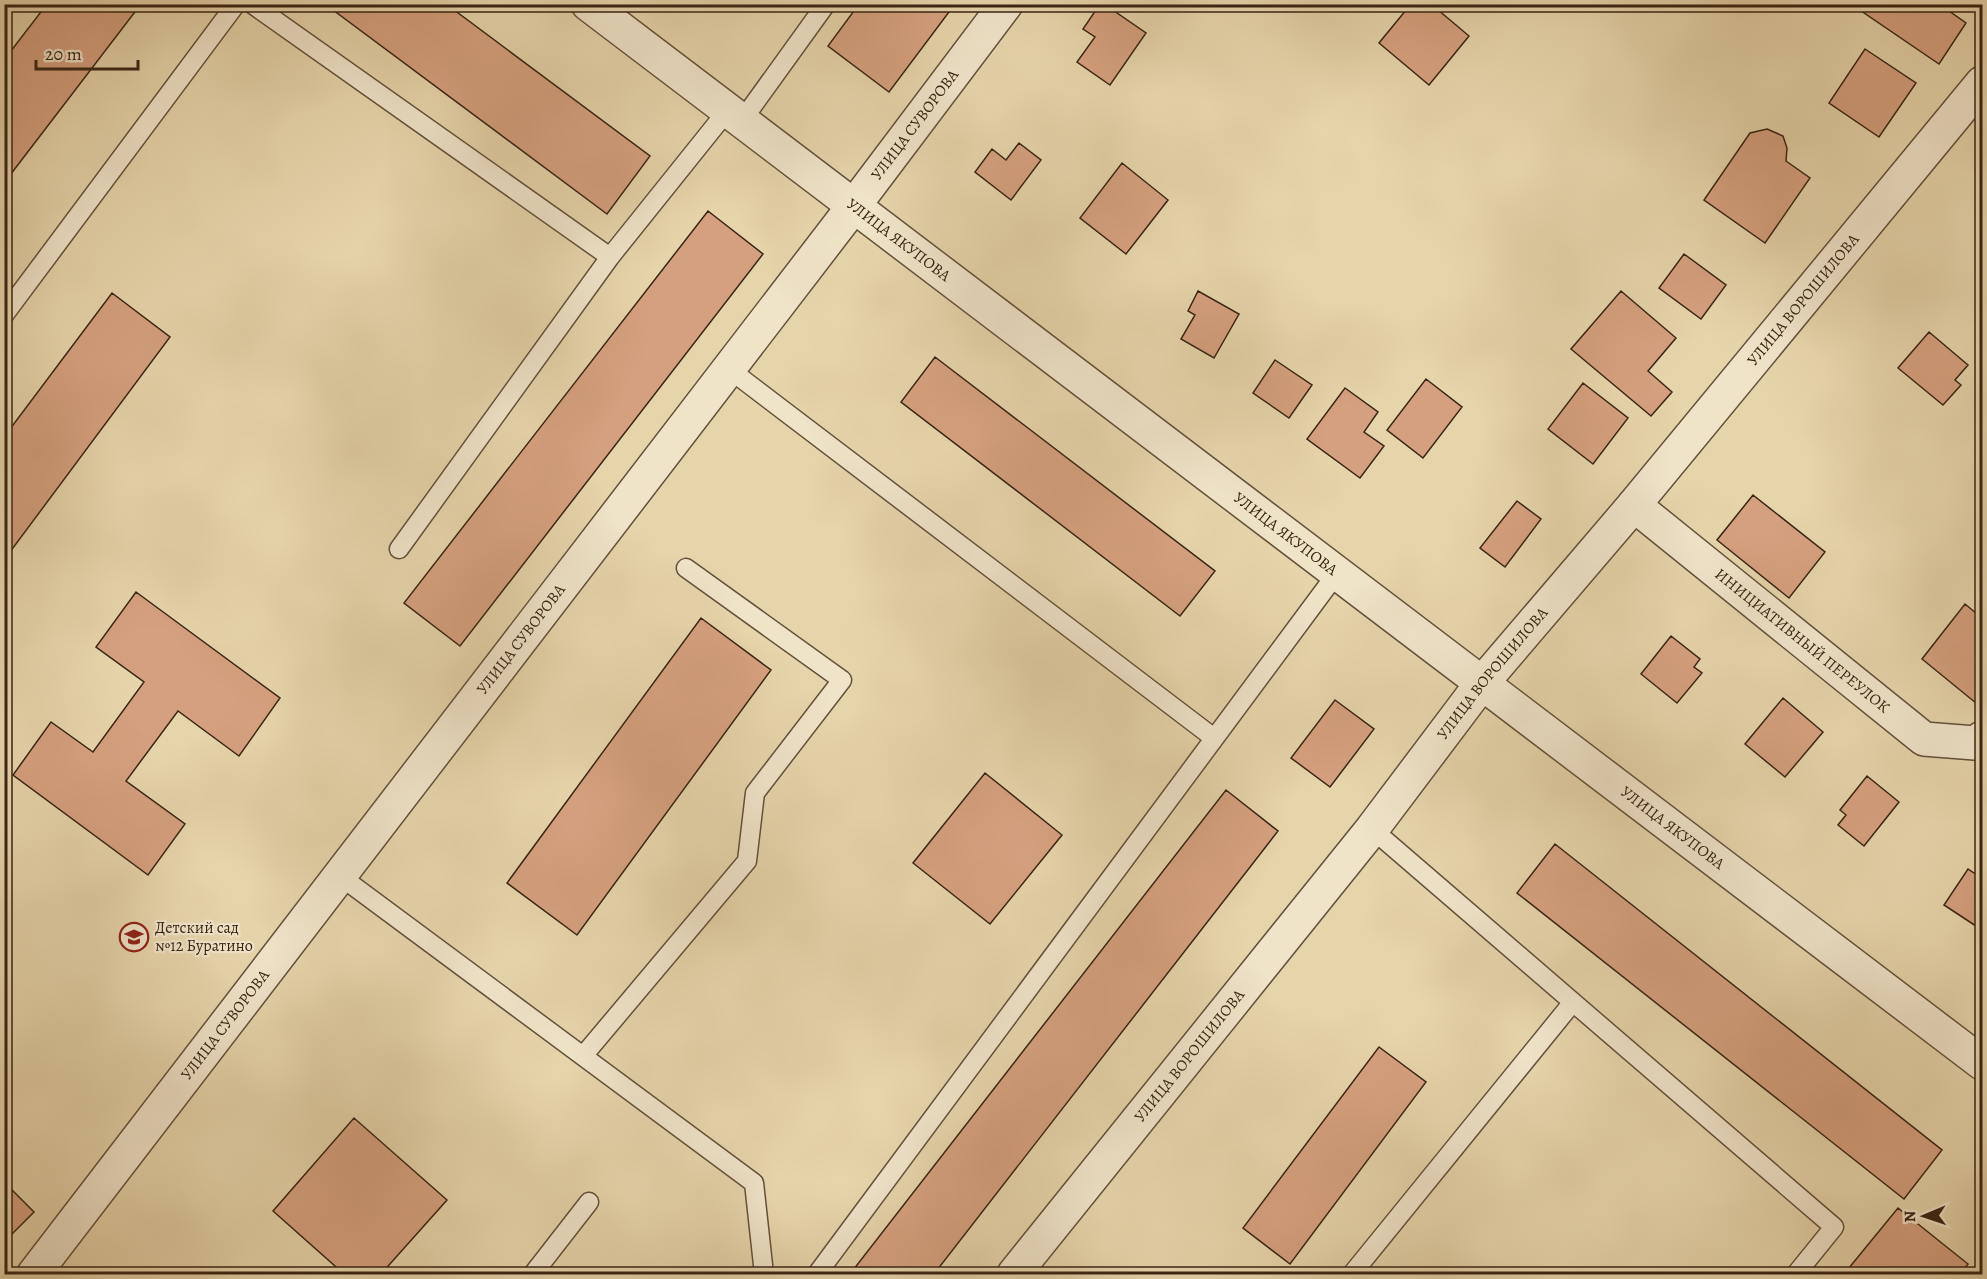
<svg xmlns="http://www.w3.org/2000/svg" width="1987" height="1279" viewBox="0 0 1987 1279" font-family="Alegreya,serif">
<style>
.building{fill:#d5a07f;stroke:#392514;stroke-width:1.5}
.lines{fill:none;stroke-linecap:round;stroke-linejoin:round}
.lane-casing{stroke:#64513a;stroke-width:21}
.street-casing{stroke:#64513a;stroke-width:36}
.lane{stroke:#efe3c8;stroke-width:18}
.street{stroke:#efe3c8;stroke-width:33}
.labels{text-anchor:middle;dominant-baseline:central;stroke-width:4.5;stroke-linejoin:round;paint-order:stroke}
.street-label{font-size:16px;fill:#392514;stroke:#efe3c8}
.poi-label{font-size:16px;fill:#392514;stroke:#efe3c8;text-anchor:start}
</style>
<rect width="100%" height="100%" fill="#e6d4ab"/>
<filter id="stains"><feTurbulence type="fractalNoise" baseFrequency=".00333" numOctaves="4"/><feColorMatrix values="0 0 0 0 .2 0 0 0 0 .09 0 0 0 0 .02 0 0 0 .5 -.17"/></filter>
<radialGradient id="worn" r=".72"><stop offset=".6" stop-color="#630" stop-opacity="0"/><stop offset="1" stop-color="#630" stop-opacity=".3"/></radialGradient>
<!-- building -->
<path class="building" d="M47,4H141L4,183V60Z
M325,4H446L650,156L607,214Z
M859,4H955L889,92L828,46Z
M1100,4H1104L1146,33L1110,85L1077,62L1095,37L1083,29Z
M1411,4H1431L1469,36L1429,85L1379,43Z
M1851,4H1939L1966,23L1939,64Z
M1865,49L1916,83L1879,137L1829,103Z
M1767,129L1783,136L1787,148L1786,161L1810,178L1765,243L1704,200L1750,133Z
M1019,143L1041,160L1011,200L975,172L992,149L1006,160Z
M1122,163L1168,200L1126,254L1080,218Z
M708,211L763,254L460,646L404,603Z
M1684,254L1726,285L1701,319L1659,288Z
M1198,291L1239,314L1214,358L1181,339L1195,315L1188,311Z
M1621,291L1676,338L1648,371L1672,392L1651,416L1571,349Z
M112,293L170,337L4,560V437Z
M1929,332L1968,365L1955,380L1961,385L1943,405L1898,368Z
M935,357L1215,571L1180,616L901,402Z
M1275,360L1312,385L1289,418L1253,393Z
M1426,379L1462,407L1423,458L1387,430Z
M1583,383L1628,418L1593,464L1548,429Z
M1345,388L1378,412L1364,432L1384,446L1360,478L1307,439Z
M1753,495L1825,552L1789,598L1717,540Z
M1517,501L1541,519L1505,567L1480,548Z
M136,592L280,698L239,756L178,711L126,781L185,824L148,875L13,775L51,722L93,752L144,682L96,647Z
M1965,604L1982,618V708L1922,659Z
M701,618L771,670L577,935L507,883Z
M1671,636L1700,659L1694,667L1702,673L1677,703L1641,674Z
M1783,698L1823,732L1785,777L1745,744Z
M1335,700L1374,729L1330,787L1291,758Z
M985,773L1062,835L990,924L913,863Z
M1867,776L1899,802L1864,846L1838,825L1846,815L1840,810Z
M1226,790L1278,831L934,1274H850Z
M1555,844L1942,1150L1904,1199L1517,893Z
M1982,866V930L1944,905L1968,869L1977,875Z
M1379,1047L1426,1082L1290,1264L1243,1228Z
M354,1118L447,1200L381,1274H344L273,1211Z
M4,1182L34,1212L4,1242Z
M1898,1208L1968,1264L1960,1274H1844Z"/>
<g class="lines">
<!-- lane casing -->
<g class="lane-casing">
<path id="lane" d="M252,4L610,257L727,111
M741,122L826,4
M4,315L236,4
M729,369L1214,738
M399,549L610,257
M1372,829L1834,1227L1796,1274
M340,876L754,1183L764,1274
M583,1056L747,861L755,793L842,680L686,568
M533,1274L589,1202
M817,1274L1337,573
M1352,1274L1573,1002"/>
</g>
<!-- street casing -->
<g class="street-casing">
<g id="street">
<path id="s1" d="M588,4L1982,1063"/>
<path id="s2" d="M1634,505L1924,739L1975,743L1982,738"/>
<path id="s3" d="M34,1274L853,207L1006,4"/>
<path id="s4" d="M1014,1274L1372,829L1482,683L1634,505L1982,83"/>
</g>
</g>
<!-- lane -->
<use href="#lane" class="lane"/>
<!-- street -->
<use href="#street" class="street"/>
</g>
<!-- icons -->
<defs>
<g id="school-ring" transform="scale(1.5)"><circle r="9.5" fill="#efe3c8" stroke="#8f2418" stroke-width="1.5"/><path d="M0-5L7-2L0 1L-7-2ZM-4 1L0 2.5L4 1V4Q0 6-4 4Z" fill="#8f2418"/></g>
</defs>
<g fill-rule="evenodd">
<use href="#school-ring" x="134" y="937"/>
</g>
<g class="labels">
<!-- street labels -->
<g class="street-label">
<text stroke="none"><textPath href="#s3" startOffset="1448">УЛИЦА СУВОРОВА</textPath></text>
<text stroke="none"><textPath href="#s1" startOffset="390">УЛИЦА ЯКУПОВА</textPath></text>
<text stroke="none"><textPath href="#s4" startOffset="1254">УЛИЦА ВОРОШИЛОВА</textPath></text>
<text stroke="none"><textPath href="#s1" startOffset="876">УЛИЦА ЯКУПОВА</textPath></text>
<text stroke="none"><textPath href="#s3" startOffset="800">УЛИЦА СУВОРОВА</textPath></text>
<text stroke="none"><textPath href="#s2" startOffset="216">ИНИЦИАТИВНЫЙ ПЕРЕУЛОК</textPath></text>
<text stroke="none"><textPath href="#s4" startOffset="768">УЛИЦА ВОРОШИЛОВА</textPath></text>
<text stroke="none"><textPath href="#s1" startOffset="1362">УЛИЦА ЯКУПОВА</textPath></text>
<text stroke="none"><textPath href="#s3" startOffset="314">УЛИЦА СУВОРОВА</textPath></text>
<text stroke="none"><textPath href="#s4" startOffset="280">УЛИЦА ВОРОШИЛОВА</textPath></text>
</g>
<!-- poi labels -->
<g class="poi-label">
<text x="155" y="928">Детский сад<tspan x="155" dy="18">№12 Буратино</tspan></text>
</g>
</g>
<!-- margin -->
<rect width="1987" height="1279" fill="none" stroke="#e6d4ab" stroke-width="24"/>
<rect x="6" y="6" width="1975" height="1267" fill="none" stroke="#392514" stroke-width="3"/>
<rect x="12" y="12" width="1963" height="1255" fill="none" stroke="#392514" stroke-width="1.5"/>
<!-- north arrow -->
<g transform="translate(1924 1216) rotate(268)" stroke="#efe3c8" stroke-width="4.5" paint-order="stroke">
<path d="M0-4.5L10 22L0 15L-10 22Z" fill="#392514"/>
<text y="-9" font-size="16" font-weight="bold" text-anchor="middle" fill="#392514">N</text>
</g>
<!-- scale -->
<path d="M36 60v9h102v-9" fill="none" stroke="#392514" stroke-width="3"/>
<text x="45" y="60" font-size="18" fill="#392514" stroke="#efe3c8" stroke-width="4.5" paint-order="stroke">20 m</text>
<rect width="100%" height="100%" filter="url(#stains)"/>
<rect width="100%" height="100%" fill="url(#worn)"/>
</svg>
